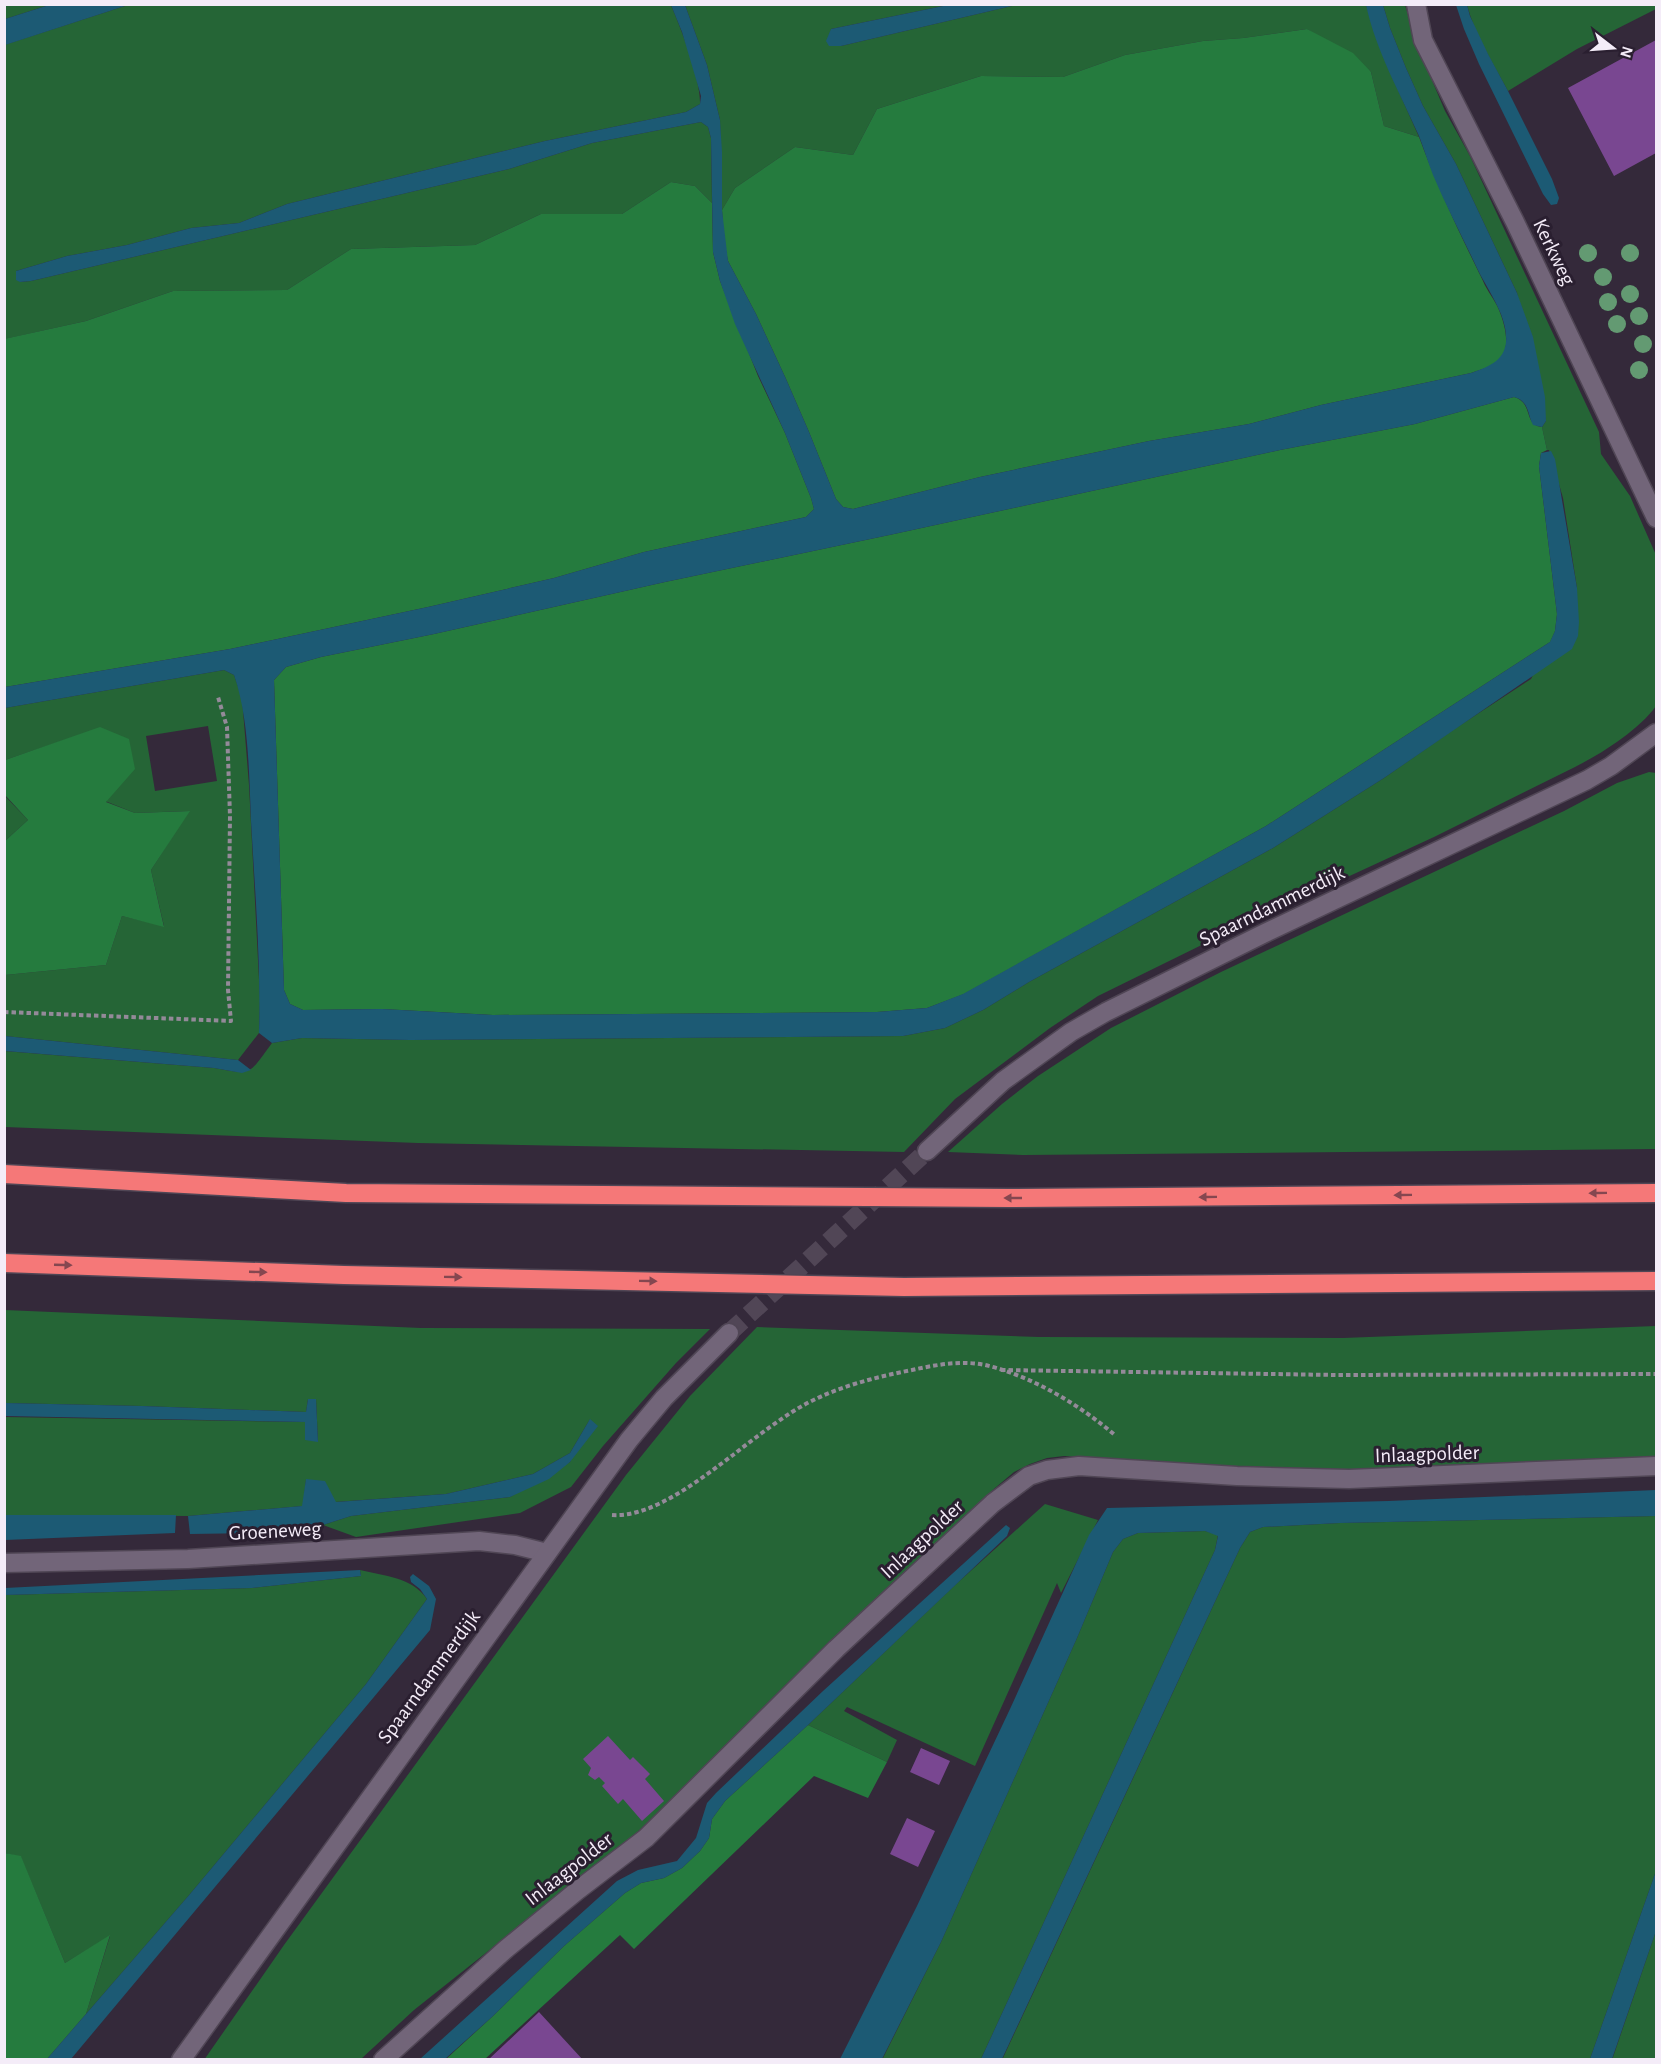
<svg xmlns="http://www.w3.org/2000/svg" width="1661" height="2064" viewBox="0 0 1661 2064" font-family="'Alegreya Sans',sans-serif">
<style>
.green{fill:#256536;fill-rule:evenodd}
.forest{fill:#257b3e}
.water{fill:#1c5a74}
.building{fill:#794791}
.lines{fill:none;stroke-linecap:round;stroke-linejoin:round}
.secondary-tunnel{stroke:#514656;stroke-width:18;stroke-dasharray:18 9;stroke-linecap:butt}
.street-casing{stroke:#504655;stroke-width:21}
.secondary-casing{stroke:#504655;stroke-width:21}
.highway-casing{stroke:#504655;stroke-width:21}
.path{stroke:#948a99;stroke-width:4;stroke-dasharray:4.5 3;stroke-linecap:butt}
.street{stroke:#726579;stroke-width:18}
.secondary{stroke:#726579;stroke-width:18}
.highway{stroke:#f57878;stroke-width:18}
.tree{fill:#639a72}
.oneway{fill:#854750}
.labels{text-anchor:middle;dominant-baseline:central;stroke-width:6;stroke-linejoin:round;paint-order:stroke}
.street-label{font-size:21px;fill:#f4ecf8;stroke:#2a1f30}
</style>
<rect width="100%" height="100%" fill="#34293a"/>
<!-- green -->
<path class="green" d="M5,4L49,5L5,19Z
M1656,4V9L1577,49L1508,91C1493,63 1475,35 1467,5Z
M128,5H671C681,29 701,79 700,104L686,112L545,141L287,204L239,223L191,228L127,245L67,256L16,271L20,282L31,281L509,169L592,143L701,122L708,127L711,138L712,203L695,186L671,182L622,214H541L475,245L351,249L287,290L173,291L86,321L5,339L4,45Z
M685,5H948L831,29L829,46H841L1016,5H1366L1386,63L1419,137L1384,126L1371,72L1307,29L1243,38L1203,41L1125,55L1063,77L981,76L877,109L853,155L795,147L735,188L722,210L720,120L707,65Z
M1383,5H1405L1417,45L1445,111L1470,156L1599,432L1601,454L1630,496L1656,555V706C1639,730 1601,754 1575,767L1434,837L1222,935L1098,996L1050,1028L955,1099L904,1152L418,1143L5,1127L4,1051L214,1068C254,1075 248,1075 272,1043L302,1038L410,1040L903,1036L945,1028L983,1010L1029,982L1273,848L1384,778L1453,730L1531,679L1577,588L1563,498L1549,450H1547L1542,427L1546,421L1517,293L1456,164L1423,106L1406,68L1390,28Z
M224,670L234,675L242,698L249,785L260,999L259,1033L238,1060L5,1036V975L106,965L122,916L164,926L151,870L189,811L135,813L105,801L100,728L5,760V708ZM208,726L217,781L155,791L146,736Z
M1649,772L1656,773V1149L1023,1155L948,1152L1002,1104L1038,1076L1111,1028L1221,972L1564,811L1617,783Z
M4,795L28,820L5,841H4Z
M5,1310L421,1328L710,1329L676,1363L603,1446L571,1487L520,1513L356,1537L323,1525L351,1516L510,1497L570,1462L590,1419L570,1453L533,1474L446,1494L335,1502L306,1480L303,1506L188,1516L5,1515V1417L305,1422L318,1442L316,1399H308L306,1412L142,1406L5,1403Z
M1656,1326V1456L1362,1470L1215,1466L1064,1456L1047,1458L1030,1464L1014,1472L995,1488L792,1680L676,1797L632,1837L414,2010L361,2059L204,2060L284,1945L626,1475L690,1396L757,1327L1039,1337L1343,1338Z
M1045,1504L1098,1520L1061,1593L1057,1583L975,1766L847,1707L844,1711L897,1740L887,1762L808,1725L954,1586Z
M1656,1516V1871L1590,2059L1002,2060L1240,1548L1250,1532L1263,1527L1340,1523Z
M1205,1531L1218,1535L1215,1550L981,2059L882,2060L941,1942L1077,1638L1113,1552L1123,1539L1138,1533Z
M360,1570C384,1576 412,1577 427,1599L366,1684L190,1894L86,2014L110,1936L65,1963L21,1857L5,1853V1595L252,1588L361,1576Z
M1656,1931V2059L1612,2060Z"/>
<!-- forest -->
<path class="forest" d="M1307,29L1353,53L1371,72L1384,126L1419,137C1437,186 1460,234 1483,281C1487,291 1495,300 1499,310C1504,322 1510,343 1503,355C1497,366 1482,369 1471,373L1321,405L1249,424L1149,441L980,477L853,509L843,507L836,499L809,432L786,379L756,314L728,261L724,240L722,210L735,188L795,147L853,155L877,109L981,76L1063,77L1125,55L1203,41L1243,38Z
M671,182L695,186L712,203L713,252L720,281L758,376L785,433L811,498L814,509L806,517L644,552L554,578L428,607L230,649L5,687L4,339L86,321L173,291L287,290L351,249L475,245L541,214H622Z
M1514,397C1534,403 1523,425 1542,427L1547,450L1541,453L1539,466L1557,614L1555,631L1550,642L1266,826L964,994L927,1008L877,1012L493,1015L382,1009L303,1010L290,1004L284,990L274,680L286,667L321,657L434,634L665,582L894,534L1280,450L1415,424Z
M100,727L129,739L135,769L106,802L135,813L190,811L151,870L164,927L122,916L106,965L5,975V841L28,820L5,795V760Z
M808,1725L887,1762L868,1798L814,1776L634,1949L620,1935L485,2059L445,2060L493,2016L564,1946L625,1893L641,1883L664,1878L682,1868L700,1851L709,1838L712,1819L725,1801Z
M5,1853L21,1856L65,1963L110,1935L86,2014L47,2059H5Z"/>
<!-- water -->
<path class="water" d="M49,5V4L128,5L5,45V19Z
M671,5H685L707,65L720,120L722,152V210L728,261L756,314L786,379L809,432L836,499L843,507L853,509L980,477L1149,441L1249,424L1321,405L1471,373C1487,367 1504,362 1506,342C1508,315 1487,290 1476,266C1462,236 1446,206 1433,175C1428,162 1424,149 1419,136C1400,93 1376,51 1366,5H1383L1390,28L1406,68L1423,106L1456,164L1517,293L1533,337L1545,397L1546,421L1542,427L1533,425C1527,413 1529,401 1514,397L1415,424L1280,450L894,534L665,582L434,634L321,657L286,667L274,680L284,990L290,1004L303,1010L382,1009L493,1015L877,1012L927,1008L963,994L1266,826L1550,642L1555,631L1557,614L1539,466L1541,453L1551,451L1555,459L1577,588L1579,622L1578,636L1572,649L1384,778L1273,848L1029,982L983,1010L945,1028L903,1036L410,1040L302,1038L272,1043L259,1033C261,962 255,892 251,821C249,775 249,718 234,675L224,670L5,708V687L230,649L428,607L554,578L644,552L806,517L814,509L811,498L785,433L735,324L720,281L713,252L711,138L708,127L701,122L592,143L509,169L31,281L20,282L16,280V271L67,256L127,245L191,228L239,223L287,204L545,141L686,112L700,104L701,96L682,32Z
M948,5H1016L841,46H829L826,41L831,29Z
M1456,5H1467L1470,16L1488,54L1508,91L1552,179L1559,198L1557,204L1551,205L1543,194L1479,64L1464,29Z
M5,1036L238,1060L251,1070L242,1073L214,1068L5,1051Z
M308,1399H316L318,1442L305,1440V1422L5,1416V1403L142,1406L306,1412Z
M590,1419L598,1426L570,1462L549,1479L510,1497L351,1516L323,1525L261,1533L190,1534L188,1516L302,1506L306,1479L325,1481L336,1502L446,1494L533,1474L570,1453Z
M1656,1490V1516L1340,1523L1263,1527L1250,1532L1240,1548L1002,2059H981L1215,1550L1218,1536L1205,1531L1138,1533L1123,1539L1113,1552L1077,1638L941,1942L882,2059H840L917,1906L1010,1709L1089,1535L1107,1508L1388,1501Z
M4,1515H176L175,1533L5,1540Z
M1006,1525L1010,1528L1007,1536L808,1725L725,1801L712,1819L709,1838L700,1851L682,1868L664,1878L641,1883L625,1893L564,1946L493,2016L445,2059H420L617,1881L638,1870L677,1861L696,1838L707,1803L716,1793L823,1691Z
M360,1570L361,1576L252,1588L5,1595V1588Z
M413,1574L429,1586L436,1599L430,1630L71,2059H47L190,1894L366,1684L427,1599L420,1589L411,1582L410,1577Z
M1656,1871V1931L1612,2059H1590Z"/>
<!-- building -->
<path class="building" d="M1656,40V153L1614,176L1568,88Z
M608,1736L630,1760L633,1757L650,1774L645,1779L664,1801L642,1821L623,1799L618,1804L602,1786L605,1783L599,1777L595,1780L588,1775L591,1768L583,1759Z
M921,1748L950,1761L939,1785L910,1772Z
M907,1818L935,1831L918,1867L890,1854Z
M539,2012L583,2060H488Z"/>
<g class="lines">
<!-- secondary-tunnel -->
<path class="secondary-tunnel" d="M729,1333L927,1151"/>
<!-- street casing -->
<g class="street-casing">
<path id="street" d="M1416,4L1423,40L1515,222L1656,518
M4,1563L188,1559L479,1541L515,1545L547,1553
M383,2060L506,1949L578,1890L646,1838L836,1649L993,1503L1029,1476L1047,1470L1079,1466L1237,1476L1349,1479L1656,1466"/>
</g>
<!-- secondary casing -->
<g class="secondary-casing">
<path id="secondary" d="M927,1151L1003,1081L1071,1032L1106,1012L1265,933L1587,780L1611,766L1656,733
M181,2060L629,1440L664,1398L729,1333"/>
</g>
<!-- highway casing -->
<g class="highway-casing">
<path id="highway" d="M4,1174L346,1193L1008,1198L1656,1193
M4,1263L344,1275L904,1287L1656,1281"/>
</g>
<!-- path -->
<path class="path" d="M4,1012L231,1021L228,990L230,816L227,727L218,697
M1001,1370L1338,1375L1656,1374
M612,1515C652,1518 702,1478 733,1455C752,1440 772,1425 792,1412C828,1389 871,1378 912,1370C935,1365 961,1360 985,1365C1032,1376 1080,1405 1116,1436"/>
<!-- street -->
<use href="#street" class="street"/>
<!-- secondary -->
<use href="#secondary" class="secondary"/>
<!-- highway -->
<use href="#highway" class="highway"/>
</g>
<!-- trees -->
<g class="tree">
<circle cx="1588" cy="253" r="9"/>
<circle cx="1630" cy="253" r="9"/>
<circle cx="1603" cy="277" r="9"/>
<circle cx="1630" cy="294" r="9"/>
<circle cx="1608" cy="302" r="9"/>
<circle cx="1639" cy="316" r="9"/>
<circle cx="1617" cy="324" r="9"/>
<circle cx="1643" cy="344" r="9"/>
<circle cx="1639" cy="370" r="9"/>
</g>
<!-- one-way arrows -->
<defs><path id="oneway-solid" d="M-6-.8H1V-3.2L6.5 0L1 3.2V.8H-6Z" transform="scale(1.5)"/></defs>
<g class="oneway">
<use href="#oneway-solid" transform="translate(1598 1193) rotate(179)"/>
<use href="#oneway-solid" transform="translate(1403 1195) rotate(179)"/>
<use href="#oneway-solid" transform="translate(1208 1197) rotate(179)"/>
<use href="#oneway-solid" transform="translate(1013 1198) rotate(180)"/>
<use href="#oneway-solid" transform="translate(63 1265) rotate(2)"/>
<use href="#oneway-solid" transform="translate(258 1272) rotate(2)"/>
<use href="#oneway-solid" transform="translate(453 1277) rotate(1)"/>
<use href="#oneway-solid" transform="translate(648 1281) rotate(1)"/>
</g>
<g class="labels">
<!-- street labels -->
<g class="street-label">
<text transform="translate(1554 252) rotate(64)">Kerkweg</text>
<text transform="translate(1272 906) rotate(-26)">Spaarndammerdijk</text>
<text transform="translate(1427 1454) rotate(-2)">Inlaagpolder</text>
<text transform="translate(275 1531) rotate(-3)">Groeneweg</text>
<text transform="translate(922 1539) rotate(-43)">Inlaagpolder</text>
<text transform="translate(429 1677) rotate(-54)">Spaarndammerdijk</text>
<text transform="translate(569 1869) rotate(-38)">Inlaagpolder</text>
</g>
</g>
<!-- border -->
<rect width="1661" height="2064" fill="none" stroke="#f4ecf8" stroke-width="12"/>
<!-- north arrow -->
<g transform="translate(1613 48) rotate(107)" stroke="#2a1f30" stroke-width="4.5" paint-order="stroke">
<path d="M0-4.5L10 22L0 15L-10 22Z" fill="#f4ecf8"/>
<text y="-9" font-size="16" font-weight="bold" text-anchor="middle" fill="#f4ecf8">N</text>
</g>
</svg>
